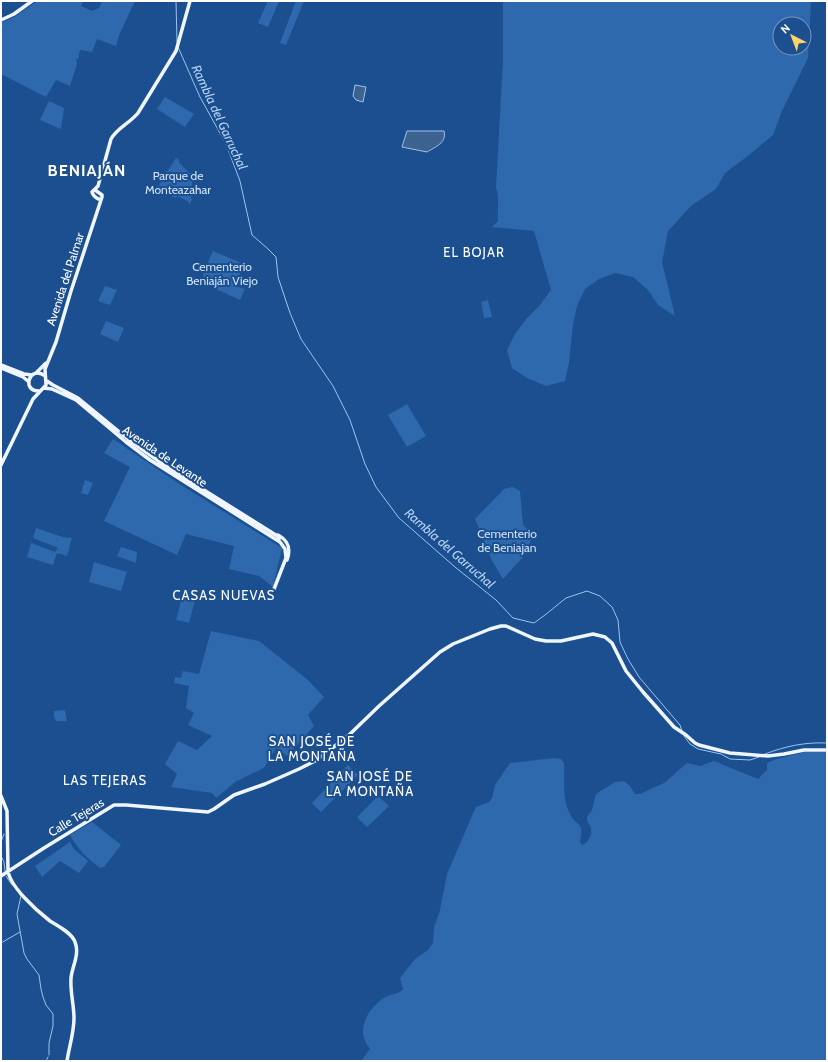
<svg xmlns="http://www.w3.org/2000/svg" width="828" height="1062" viewBox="0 0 828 1062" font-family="Cabin,sans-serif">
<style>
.green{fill:#2e69ad;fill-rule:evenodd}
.water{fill:#3c6290;stroke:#9cc4f0}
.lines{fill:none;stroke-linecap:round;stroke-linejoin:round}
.stream{stroke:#9cc4f0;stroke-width:1}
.major{stroke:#f0f6ff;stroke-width:3.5}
.labels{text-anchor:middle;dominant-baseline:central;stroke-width:4;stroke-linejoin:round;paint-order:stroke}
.park-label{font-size:12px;fill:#cfe3fa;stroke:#1b4f8f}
.street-label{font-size:12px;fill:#fff;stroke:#1b4f8f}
.water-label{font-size:13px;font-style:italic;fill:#b5d3f5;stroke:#1b4f8f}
.neighbourhood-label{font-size:13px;letter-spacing:1px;fill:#fff;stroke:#1b4f8f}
.district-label{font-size:16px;font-weight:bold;letter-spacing:1px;fill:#fff;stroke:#1b4f8f}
</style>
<rect width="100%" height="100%" fill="#1b4f8f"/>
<!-- green -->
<path class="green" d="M37,1H84L81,6L92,11L99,8L102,1H135L119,35L116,46L97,39L92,52L80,50L78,59H76L77,64L70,86L56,80L46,97L1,74V23L16,16Z
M268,1H279L268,27L258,23Z
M296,1H304L286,45L280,43Z
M503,1H811L808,58L782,111L773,135L749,155L725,173L716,189L691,206L668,231L662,262L675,316L658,305L648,290L633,277L615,273L599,279L585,289L577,306L573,324L569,363L565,381L546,386L527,378L512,368L507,350L515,334L527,318L540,305L551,290L534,231L492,227L498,221C497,211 500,197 496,188L503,60ZM780,24H804V48H780Z
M165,97L194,114L185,127L157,109Z
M49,101L64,108L61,129L40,120Z
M176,158L179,160V162L189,173H191L194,181L192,182V191L191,198L192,199L190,204H189V202L177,196L176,198L157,190L166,171L167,172Z
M213,251L244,264L235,286L245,289L240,300L205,284L203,274Z
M105,286L117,290L110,305L98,301Z
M488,300L492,317L484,318L481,302Z
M106,321L124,328L118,342L100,334Z
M407,404L426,436L407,447L388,415Z
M113,439L181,485L282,548L273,587L259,576L229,569L234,546L186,534L177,555L104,521L130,467L104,453Z
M85,480L93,483L88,495L81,493Z
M513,487L520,491L523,525L534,535L522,558L503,579L492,561L475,519L504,489Z
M36,528L63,537L72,538L67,556L57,553L53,565L27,557L31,543L55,552L58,548L33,538Z
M121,547L137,552L136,563L117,556Z
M94,562L127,572L121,591L89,582Z
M183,593L196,597L189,623L176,620Z
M211,631L259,641L308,680L324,697L308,715L314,726L287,756L276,748L264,768L235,782L216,798L212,793L171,787L177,774L165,764L178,741L197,750L212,736L188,725L194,713L186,708L189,686L174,683L175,677L181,678L183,671L199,674Z
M65,710L67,721H56L54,717V711Z
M804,752H827V1061H361L370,1049C368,1046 365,1042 364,1038C359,1023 373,1003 386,997C393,993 398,995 403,989L400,978L415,959L428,950L433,943L434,928L440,910L447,874L474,811L476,807L489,802L492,798L495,785L510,763L554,758L561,759L564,763C565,779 562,796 569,812C575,828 585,818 580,842L582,845L587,842L591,835V827L587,821V817L592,810L596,794L615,782L624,781L630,786L635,794H640L664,783L687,763L700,766L714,761L758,779L767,770V763C779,757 791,756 804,752Z
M348,765L358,775L321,812L312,803Z
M378,796L389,806L367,827L357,817Z
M92,822L121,845L104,867L100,868C88,859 77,849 70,835Z
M70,842L74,849L88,861L79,873L60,861L42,877L35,866Z"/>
<!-- water -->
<path class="water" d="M355,85L366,87L363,102L356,100L353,96Z
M407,131H444C447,143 435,147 427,152L402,147Z"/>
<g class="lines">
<!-- stream -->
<path class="stream" d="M176,1L177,42
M178,47L200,97L226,144L240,181L252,235L267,248L276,257L278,277L290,313L301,339L333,386L350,420L365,464L376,487L399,518L455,567L496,600L513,618L534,623L545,615L566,598L587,591L600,596L612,607L618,620L620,642L628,659L639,677L680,725L682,731
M684,736L690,744L698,749L721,754L730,759L750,760L759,757
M765,754C786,746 805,742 827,743
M1,842L4,834
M1,856L4,862L5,871
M6,876L12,885
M19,894L21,896L17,914L24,953L27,959L39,975L41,989L43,997L46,1005L53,1014V1026L49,1043V1055
M1,943L20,932
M46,1061L48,1057"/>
<!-- major -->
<path class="major" d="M1,20L14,14L32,1
M101,199C98,200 93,196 92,192L98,186L111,139C117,128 130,123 138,113L176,51L190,1
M1,365L24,374L32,375
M1,368L23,377L29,382
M36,373L46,363
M47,381L53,385L78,398L128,439L164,465L279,537V539L277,540
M44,388L52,389L76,400L126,442L150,460L280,542L285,549L286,558L274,589
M40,391C20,392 30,364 45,376
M1,465L33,399L46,385L45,369L56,342L71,291L102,197V195L95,190
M278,535C289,541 291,549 287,560
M1,796L7,811L8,870C9,886 37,911 50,921C58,926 72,933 75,942C80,954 72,967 71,978C70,992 74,1005 74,1018C74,1033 69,1047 67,1061
M1,876L44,848L114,805H126L208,812L214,809L234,795L265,784L299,769L315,761L348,736L379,706L440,652L453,644L490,629L501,626H506L535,639L546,641H561L593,634L605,637L612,643L626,671L643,692L674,727L686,735L695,743L699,745L730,753L768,756L784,754L804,750H827"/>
</g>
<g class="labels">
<!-- park labels -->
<g class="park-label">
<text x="178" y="175">Parque de<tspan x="178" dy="14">Monteazahar</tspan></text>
<text x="222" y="266">Cementerio<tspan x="222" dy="14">Beniaján Viejo</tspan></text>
<text x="507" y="533">Cementerio<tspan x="507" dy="14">de Beniajan</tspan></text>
</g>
<!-- street labels -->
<g class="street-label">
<text transform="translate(65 279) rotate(-72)">Avenida del Palmar</text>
<text transform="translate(165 456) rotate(34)">Avenida de Levante</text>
<text transform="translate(76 817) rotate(-31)">Calle Tejeras</text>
</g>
<!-- water labels -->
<g class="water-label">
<text transform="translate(220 117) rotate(65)">Rambla del Garruchal</text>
<text transform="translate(450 548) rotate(41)">Rambla del Garruchal</text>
</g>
<!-- neighbourhood labels -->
<g class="neighbourhood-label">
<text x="474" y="252">EL BOJAR</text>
<text x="224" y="595">CASAS NUEVAS</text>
<text x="312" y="741">SAN JOSÉ DE<tspan x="312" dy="15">LA MONTAÑA</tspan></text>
<text x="370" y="776">SAN JOSÉ DE<tspan x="370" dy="15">LA MONTAÑA</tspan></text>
<text x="105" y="780">LAS TEJERAS</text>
</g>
<!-- district labels -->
<g class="district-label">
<text x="87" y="170">BENIAJÁN</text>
</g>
</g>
<!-- border -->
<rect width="828" height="1062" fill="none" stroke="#ffffff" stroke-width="4"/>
<!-- north arrow -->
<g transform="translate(792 36) rotate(318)"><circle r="19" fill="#1b4f8f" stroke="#7695bc"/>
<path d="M0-3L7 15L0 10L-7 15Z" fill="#ffd166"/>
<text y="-6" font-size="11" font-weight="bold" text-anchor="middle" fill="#ffffff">N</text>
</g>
</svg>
